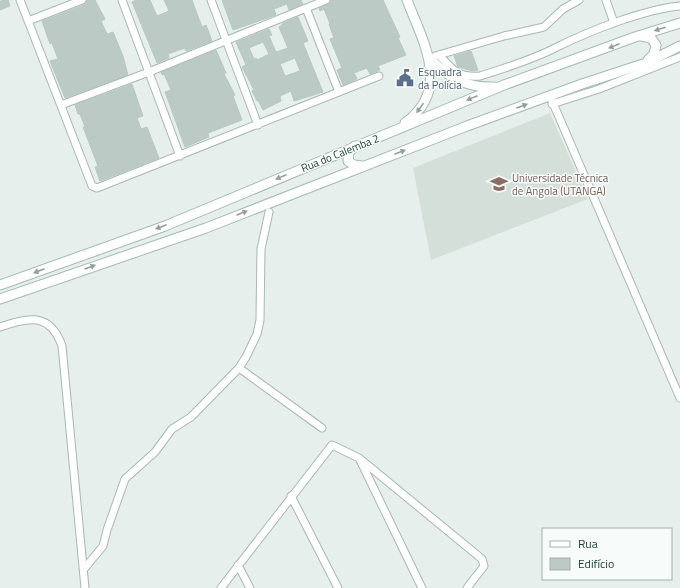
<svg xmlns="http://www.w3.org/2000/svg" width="680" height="588" viewBox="0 0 680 588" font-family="'Titillium Web',sans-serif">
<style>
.built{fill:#d4dfda}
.building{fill:#bbcac4;stroke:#b8c9c2;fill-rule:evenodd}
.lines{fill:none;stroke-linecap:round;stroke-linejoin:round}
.street-casing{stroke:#a8b8b2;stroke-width:9}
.secondary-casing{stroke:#a4bbb3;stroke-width:11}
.street{stroke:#fff;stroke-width:7}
.secondary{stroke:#fff;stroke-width:9}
.oneway{fill:#92a09c}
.labels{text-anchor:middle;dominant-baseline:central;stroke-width:3;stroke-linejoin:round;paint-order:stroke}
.service-label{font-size:11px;fill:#4e5e75;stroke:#f7fbf9;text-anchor:start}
.street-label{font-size:11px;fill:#24423a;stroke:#f7fbf9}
.education-label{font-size:11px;fill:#785e54;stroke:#f7fbf9;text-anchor:start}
</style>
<rect width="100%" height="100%" fill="#e6efeb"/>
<!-- built -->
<path class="built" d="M550,113L588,199L431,260L413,168Z"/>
<!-- building -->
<path class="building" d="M8,0L10,6L0,10V1Z
M87,0H95L105,19L101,21L107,34L113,32L123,56L128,75L65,98L50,61L58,59L52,43L50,44L42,21L84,5Z
M136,0H150L157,16L169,11L164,0H192L202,27L206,25L212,41L186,51L185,48L168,54L169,58L157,63L132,2Z
M222,0H301L303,4L289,10L287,4L274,9L276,15L233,30Z
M331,0H383L400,37L398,38L406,55L378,66L380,70L370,74L367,68L354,73L357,79L343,85L337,70L342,68L330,39L334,38L329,24H330L324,9L320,11L319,8L328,4Z
M298,17L308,41L303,43L323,92L294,101L291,91L280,96L281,101L263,110L258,100L257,101L252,91L254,90L242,67L246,65L236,42L269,29L272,35L269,36L276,52L288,48L279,27L283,24V23ZM263,42L269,54L257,60L256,58L254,59L249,48ZM295,58L300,71L285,76L280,64Z
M216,50L226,73L224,74L235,95L233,96L242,120L208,133L209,137L185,147L165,92L171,90L164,74L162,75L161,72Z
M471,51L478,70L473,71L458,67L454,56Z
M132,84L143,116L137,118L141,129L147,127L159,158L100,181L95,167L98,166L83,127H85L80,114H78L75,105Z"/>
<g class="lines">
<!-- street casing -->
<g class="street-casing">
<path id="street" d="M20,0L92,186L97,188L379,76
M122,0L180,156
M211,0L258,125
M606,0L614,23
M306,8L339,92
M28,21L82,0
M439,55C453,70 458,78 480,76C505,68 532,60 555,48C589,31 642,10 680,6
M435,56L504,36L544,27L563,9L579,0
M550,96L680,398
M552,104L599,89L680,57
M61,105L149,72L326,0
M0,327C28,317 50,312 62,346L85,588
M239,368L322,428
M360,460L422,588
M291,496L338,588
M238,565L250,588
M84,569L103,546L107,530L125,479L155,452L172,429L191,417L239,368L246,357L257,334L260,320L261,249L269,212
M221,588L332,445L359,458L482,559L484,566L467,588"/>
</g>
<!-- secondary casing -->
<g class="secondary-casing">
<path id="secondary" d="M641,36L651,38L656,45L654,54L648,60
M429,58C448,77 466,88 494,87
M405,123C452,89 423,42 407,0
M355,146L349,152L348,161L354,165L362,166
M0,285L165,226L504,85L635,37L680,23
M0,299L206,228L467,126L582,84L646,63L680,46"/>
</g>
<!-- street -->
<use href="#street" class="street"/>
<!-- secondary -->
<use href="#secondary" class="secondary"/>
</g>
<!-- one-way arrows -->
<defs><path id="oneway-solid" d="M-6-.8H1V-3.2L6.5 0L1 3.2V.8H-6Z"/></defs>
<g class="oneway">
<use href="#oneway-solid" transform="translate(660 29) rotate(163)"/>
<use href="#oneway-solid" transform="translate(614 46) rotate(158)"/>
<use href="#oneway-solid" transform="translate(472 98) rotate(158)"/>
<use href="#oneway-solid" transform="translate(522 106) rotate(-20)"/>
<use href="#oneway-solid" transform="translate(420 108) rotate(126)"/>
<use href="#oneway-solid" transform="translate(400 152) rotate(-21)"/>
<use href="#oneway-solid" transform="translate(281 177) rotate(158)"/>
<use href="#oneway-solid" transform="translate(242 213) rotate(-23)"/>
<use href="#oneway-solid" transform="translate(161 227) rotate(159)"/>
<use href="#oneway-solid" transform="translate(90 267) rotate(-20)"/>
<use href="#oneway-solid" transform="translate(39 271) rotate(159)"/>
</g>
<!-- icons -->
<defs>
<g id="civic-bare" transform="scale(1.38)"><path d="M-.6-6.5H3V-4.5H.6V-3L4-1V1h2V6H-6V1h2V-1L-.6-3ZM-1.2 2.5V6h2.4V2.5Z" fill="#5c6f8a" stroke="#f7fbf9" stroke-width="2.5" paint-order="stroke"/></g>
<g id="university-bare" transform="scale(1.38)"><path d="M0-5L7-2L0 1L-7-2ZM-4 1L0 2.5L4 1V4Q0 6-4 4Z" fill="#8d6e63" stroke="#f7fbf9" stroke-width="2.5" paint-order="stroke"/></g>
</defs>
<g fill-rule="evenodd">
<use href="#civic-bare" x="405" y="78"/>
<use href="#university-bare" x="499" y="184"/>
</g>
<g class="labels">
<!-- service labels -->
<g class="service-label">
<text x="418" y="72">Esquadra<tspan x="418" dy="13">da Polícia</tspan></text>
</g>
<!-- street labels -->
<g class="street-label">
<text transform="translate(340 153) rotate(-22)">Rua do Calemba 2</text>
</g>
<!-- education labels -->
<g class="education-label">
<text x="512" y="178">Universidade Técnica<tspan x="512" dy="13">de Angola (UTANGA)</tspan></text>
</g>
</g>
<!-- legend -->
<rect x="542" y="528" width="130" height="52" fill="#f7fbf9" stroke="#a3b1ad"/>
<rect x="550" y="541" width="20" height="6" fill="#ffffff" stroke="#a3b1ad"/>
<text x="578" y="548" font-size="12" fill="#24423a">Rua</text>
<rect x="550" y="558" width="20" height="12" fill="#bbcac4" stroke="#a3b1ad"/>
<text x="578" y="568" font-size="12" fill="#24423a">Edifício</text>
</svg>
